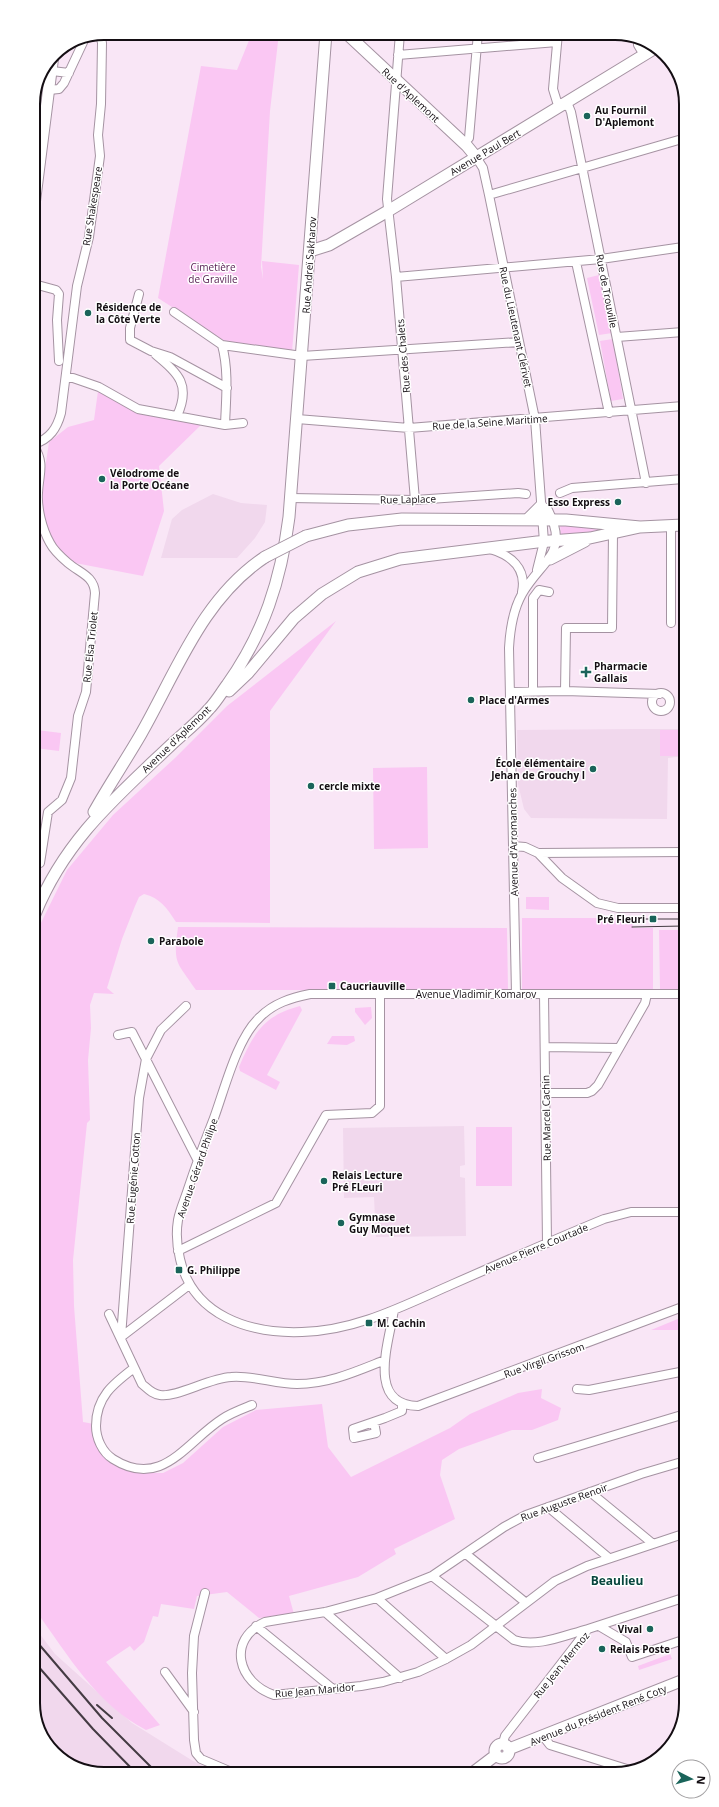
<svg xmlns="http://www.w3.org/2000/svg" width="719" height="1807" viewBox="0 0 719 1807" font-family="'Open Sans',sans-serif">
<style>
.built{fill:#f1d8ed}
.green{fill:#fac7f3}
.lines{fill:none;stroke-linecap:round;stroke-linejoin:round}
.street-casing{stroke:#a593a2;stroke-width:10}
.secondary-casing{stroke:#a593a2;stroke-width:13}
.street{stroke:#fff;stroke-width:8}
.secondary{stroke:#fff;stroke-width:11}
.tram{stroke:#443b43;stroke-width:1}
.rail{stroke:#443b43;stroke-width:2}
.secondary-bridge-casing{stroke:#a593a2;stroke-width:13;stroke-linecap:butt}
.secondary-bridge{stroke:#fff;stroke-width:11}
.poi-dot{fill:#1a645a;stroke:#fff;stroke-width:1.5}
.labels{text-anchor:middle;dominant-baseline:central;stroke-width:3;stroke-linejoin:round;paint-order:stroke}
.street-label{font-size:10px;fill:#140e13;stroke:#fff}
.poi-label{font-size:10px;font-weight:bold;fill:#140e13;stroke:#fff;text-anchor:start}
.park-label{font-size:10px;fill:#551b50;stroke:#fff}
.quarter-label{font-size:12px;font-weight:bold;fill:#08463e;stroke:#fff}
.rim{fill:none;stroke:#140e13;stroke-width:2}
</style>
<rect width="100%" height="100%" fill="#f9e6f6"/>
<!-- built -->
<path class="built" d="M213,494L241,503L267,505L265,522L255,538L237,558H161L172,519L182,510Z
M636,729H684V756L668,758L667,819L531,818L524,809L518,784L517,730Z
M464,1126L465,1165L460,1166V1177L465,1178L466,1236L376,1237L374,1197L344,1198L343,1128Z
M36,1629L55,1654L132,1723L193,1761L218,1773H187L178,1769L174,1773L99,1774L61,1759L37,1726Z"/>
<!-- green -->
<path class="green" d="M252,33H279L270,111L261,267L263,279L262,261L299,265L292,352L226,342L158,298L201,66L237,70Z
M599,275L612,333L599,335L587,278Z
M613,339L623,399L611,401L600,341Z
M98,391L135,412L202,424L159,466L164,511L143,576L75,563C31,536 43,485 49,442L68,427L94,420Z
M560,525L635,527L561,536Z
M336,621L270,711V923L176,922C167,908 160,898 144,894L139,897L135,906L122,939L107,988L114,994L94,993L90,1005L91,1028L88,1060L90,1120L87,1123L73,1260L74,1306L83,1422L94,1424L109,1458L146,1473H163L183,1463L223,1427L256,1410L322,1404L328,1447L351,1477L450,1428L470,1414L518,1393L542,1389L541,1398L561,1408L558,1420L532,1430H512L459,1449L442,1460L440,1475L455,1519L394,1549L396,1554L358,1577L289,1596L294,1614L259,1618L227,1592L197,1596L194,1609L161,1604L158,1617L153,1616L144,1642L134,1651L130,1646L106,1662L160,1725L146,1730C96,1704 68,1655 36,1611L35,935L67,870L113,815L175,758L227,706Z
M37,730L61,733L59,751L35,748Z
M660,730H684V756H660Z
M427,767L428,848L374,849L373,768Z
M526,897H549V910L526,909Z
M522,918H632L633,928H653V989L522,990Z
M178,927L507,928L508,990H196C176,960 173,965 178,927Z
M659,930H684V989H660Z
M300,1006L302,1010L267,1075L280,1082L276,1090L240,1071L239,1067C253,1034 264,1015 300,1006Z
M371,1007L372,1018L365,1025L355,1012V1008Z
M332,1036H354L355,1041L347,1045L327,1044Z
M476,1127H512V1186H476Z
M685,1316V1330H651Z
M670,1654L672,1659L639,1670L638,1666Z"/>
<g class="lines">
<!-- street casing -->
<g class="street-casing">
<path id="street" d="M400,33L387,199L396,277L415,500
M558,33L553,89L557,102L569,107L571,112L646,483
M638,40V45L644,55
M398,55L557,42
M52,71L69,73
M49,90L59,89L64,83L86,36
M464,143L469,138L478,33
M476,157L483,168L489,195L535,419L544,542L537,570
M489,195L682,139
M576,262L609,413
M396,277L601,259L683,247
M34,284L56,290L59,294L57,320L59,361
M139,294L130,328V340L151,351L170,357L227,388
M174,312L222,345C229,371 226,398 225,425
M617,337L683,332
M222,345L302,356L519,342
M156,355C179,374 191,385 177,416
M66,378H73L99,387L138,409L225,425L243,423
M297,419L409,428L683,406
M34,444C50,439 57,428 61,413L77,286L89,237L100,156L98,135L101,104L102,43L100,34
M34,446C45,464 39,473 38,493C37,508 42,529 50,543C54,551 61,557 68,563C80,573 94,576 95,593L86,692L78,716L71,778L62,800L48,812L40,863
M560,493L572,488L683,479
M290,498L415,500L518,493L526,494
M671,526V623
M490,549C510,555 527,568 522,592
M533,691V598L539,590L549,592
M565,691L566,628H612L613,533
M510,692L565,691L659,694
M652 702a9 9 0 1 1 18 0a9 9 0 1 1-18 0Z
M513,846L525,847L538,853L562,878L597,903L618,908H684
M538,853L684,852
M516,994L509,648C510,630 513,610 522,594C542,559 571,554 547,508
M544,994L547,1243
M684,994H310C291,998 274,1003 260,1017C237,1038 225,1088 214,1118C205,1141 196,1165 188,1189C185,1199 180,1209 178,1220C176,1232 177,1247 180,1259C193,1316 250,1334 302,1332C356,1331 405,1305 453,1284C503,1262 553,1240 604,1219L631,1212H685
M118,1035L132,1032L198,1161
M545,1047L619,1048
M546,1093H587L592,1091L598,1085L645,1003L647,994
M178,1251L276,1203L326,1115L372,1113L380,1106V995
M394,1310C389,1342 366,1405 418,1406L685,1306
M109,1314L142,1384C148,1389 152,1394 160,1395C176,1398 209,1378 231,1377C253,1375 275,1384 297,1384C329,1384 357,1371 385,1360
M121,1337L139,1098L146,1059L161,1030L186,1006
M121,1337L189,1285
M134,1368C113,1384 96,1397 96,1426C96,1438 102,1452 113,1459C162,1490 186,1442 222,1419C231,1413 242,1409 252,1405
M577,1389L589,1390L685,1371
M374,1422L376,1433L354,1438L353,1429L385,1418L402,1411V1403
M538,1458L685,1414
M685,1461L641,1474L526,1515L504,1527L432,1576L377,1598L325,1612L265,1622C226,1640 238,1683 274,1695L361,1686L383,1682L418,1672L446,1659L471,1645L555,1581L587,1566L686,1533
M590,1492L652,1543
M548,1507L609,1558
M466,1554L525,1602
M432,1576L514,1640C537,1648 565,1635 588,1629
M205,1593L194,1636L192,1673L194,1740L196,1753L201,1759L234,1773
M377,1598L446,1659
M325,1612L400,1678
M256,1626L333,1689
M599,1626L626,1642L632,1657L686,1639
M165,1672L194,1712
M543,1736L550,1745L630,1770
M503,1743L505,1736L588,1629L686,1597"/>
</g>
<!-- secondary casing -->
<g class="secondary-casing">
<path id="secondary" d="M346,33L467,146L476,157
M33,213L53,55
M310,251L329,245L388,211L657,47
M527,520L541,506
M306,536L348,525L402,519L566,520L640,527L683,525
M550,559L585,541
M229,691L248,673L294,618L322,594L358,572L400,559L537,542L590,538L640,527
M94,812C109,785 126,760 141,734C177,671 202,599 265,557
M35,914C65,840 115,798 172,744C184,733 198,722 209,709C216,702 221,693 227,685C264,633 281,580 289,517L326,33
M495 1751a7 7 0 1 1 14 0a7 7 0 1 1-14 0Z
M509,1749L686,1679
M475,1771L496,1755"/>
</g>
<!-- street -->
<use href="#street" class="street"/>
<!-- secondary -->
<use href="#secondary" class="secondary"/>
<!-- tram -->
<path class="tram" d="M632,919H684
M632,927L684,926"/>
<!-- rail -->
<path class="rail" d="M37,1642L102,1718L157,1773
M37,1665L93,1729L137,1774
M97,1705L112,1718"/>
<!-- secondary-bridge casing -->
<g class="secondary-bridge-casing">
<path id="secondary-bridge" d="M265,557L306,536"/>
</g>
<!-- secondary-bridge -->
<use href="#secondary-bridge" class="secondary-bridge"/>
</g>
<!-- markers -->
<g class="poi-dot">
<circle cx="587" cy="116" r="4"/>
<circle cx="88" cy="313" r="4"/>
<circle cx="102" cy="479" r="4"/>
<circle cx="618" cy="502" r="4"/>
<path d="M584 666h4v4h4v4h-4v4h-4v-4h-4v-4h4z"/>
<circle cx="471" cy="700" r="4"/>
<circle cx="593" cy="769" r="4"/>
<circle cx="311" cy="786" r="4"/>
<rect x="649" y="915" width="8" height="8" rx="2"/>
<circle cx="151" cy="941" r="4"/>
<rect x="328" y="982" width="8" height="8" rx="2"/>
<circle cx="324" cy="1181" r="4"/>
<circle cx="341" cy="1223" r="4"/>
<rect x="175" y="1266" width="8" height="8" rx="2"/>
<rect x="365" y="1319" width="8" height="8" rx="2"/>
<circle cx="650" cy="1629" r="4"/>
<circle cx="602" cy="1649" r="4"/>
</g>
<g class="labels">
<!-- street labels -->
<g class="street-label">
<text transform="translate(411 95) rotate(43)">Rue d'Aplemont</text>
<text transform="translate(485 152) rotate(-31)">Avenue Paul Bert</text>
<text transform="translate(92 206) rotate(-81)">Rue Shakespeare</text>
<text transform="translate(309 265) rotate(-86)">Rue Andreï Sakharov</text>
<text transform="translate(607 291) rotate(79)">Rue de Trouville</text>
<text transform="translate(516 327) rotate(78)">Rue du Lieutenant Clérivet</text>
<text transform="translate(403 356) rotate(-95)">Rue des Chalets</text>
<text transform="translate(490 422) rotate(-4)">Rue de la Seine Maritime</text>
<text transform="translate(408 499) rotate(-1)">Rue Laplace</text>
<text transform="translate(90 647) rotate(-84)">Rue Elsa Triolet</text>
<text transform="translate(176 739) rotate(-44)">Avenue d'Aplemont</text>
<text transform="translate(513 842) rotate(-91)">Avenue d'Arromanches</text>
<text x="476" y="994">Avenue Vladimir Komarov</text>
<text transform="translate(546 1118) rotate(-91)">Rue Marcel Cachin</text>
<text transform="translate(197 1168) rotate(-71)">Avenue Gérard Philipe</text>
<text transform="translate(133 1178) rotate(-86)">Rue Eugénie Cotton</text>
<text transform="translate(536 1248) rotate(-23)">Avenue Pierre Courtade</text>
<text transform="translate(544 1360) rotate(-20)">Rue Virgil Grissom</text>
<text transform="translate(564 1502) rotate(-20)">Rue Auguste Renoir</text>
<text transform="translate(561 1665) rotate(-51)">Rue Jean Mermoz</text>
<text transform="translate(315 1690) rotate(-5)">Rue Jean Maridor</text>
<text transform="translate(598 1715) rotate(-22)">Avenue du Président René Coty</text>
</g>
<!-- poi labels -->
<g class="poi-label">
<text x="595" y="110">Au Fournil<tspan x="595" dy="12">D'Aplemont</tspan></text>
<text x="96" y="307">Résidence de<tspan x="96" dy="12">la Côte Verte</tspan></text>
<text x="110" y="473">Vélodrome de<tspan x="110" dy="12">la Porte Océane</tspan></text>
<text x="610" y="502" text-anchor="end">Esso Express</text>
<text x="594" y="666">Pharmacie<tspan x="594" dy="12">Gallais</tspan></text>
<text x="479" y="700">Place d'Armes</text>
<text x="585" y="763" text-anchor="end">École élémentaire<tspan x="585" dy="12">Jehan de Grouchy I</tspan></text>
<text x="319" y="786">cercle mixte</text>
<text x="645" y="919" text-anchor="end">Pré Fleuri</text>
<text x="159" y="941">Parabole</text>
<text x="340" y="986">Caucriauville</text>
<text x="332" y="1175">Relais Lecture<tspan x="332" dy="12">Pré FLeuri</tspan></text>
<text x="349" y="1217">Gymnase<tspan x="349" dy="12">Guy Moquet</tspan></text>
<text x="187" y="1270">G. Philippe</text>
<text x="377" y="1323">M. Cachin</text>
<text x="642" y="1629" text-anchor="end">Vival</text>
<text x="610" y="1649">Relais Poste</text>
</g>
<!-- park labels -->
<g class="park-label">
<text x="213" y="267">Cimetière<tspan x="213" dy="12">de Graville</tspan></text>
</g>
<!-- quarter labels -->
<g class="quarter-label">
<text x="617" y="1580">Beaulieu</text>
</g>
</g>
<!-- crop -->
<path d="M0 0H719V1807H0ZM104 40H615A64 64 0 0 1 679 104V1703A64 64 0 0 1 615 1767H104A64 64 0 0 1 40 1703V104A64 64 0 0 1 104 40Z" fill="#fff" fill-rule="evenodd"/>
<path class="rim" d="M104 40H615A64 64 0 0 1 679 104V1703A64 64 0 0 1 615 1767H104A64 64 0 0 1 40 1703V104A64 64 0 0 1 104 40Z"/>
<!-- north arrow -->
<g transform="translate(691 1779) rotate(96)"><circle r="19" fill="#ffffff" stroke="#a19fa1"/>
<path d="M0-3L7 15L0 10L-7 15Z" fill="#1a645a"/>
<text y="-6" font-size="11" font-weight="bold" text-anchor="middle" fill="#140e13">N</text>
</g>
</svg>
